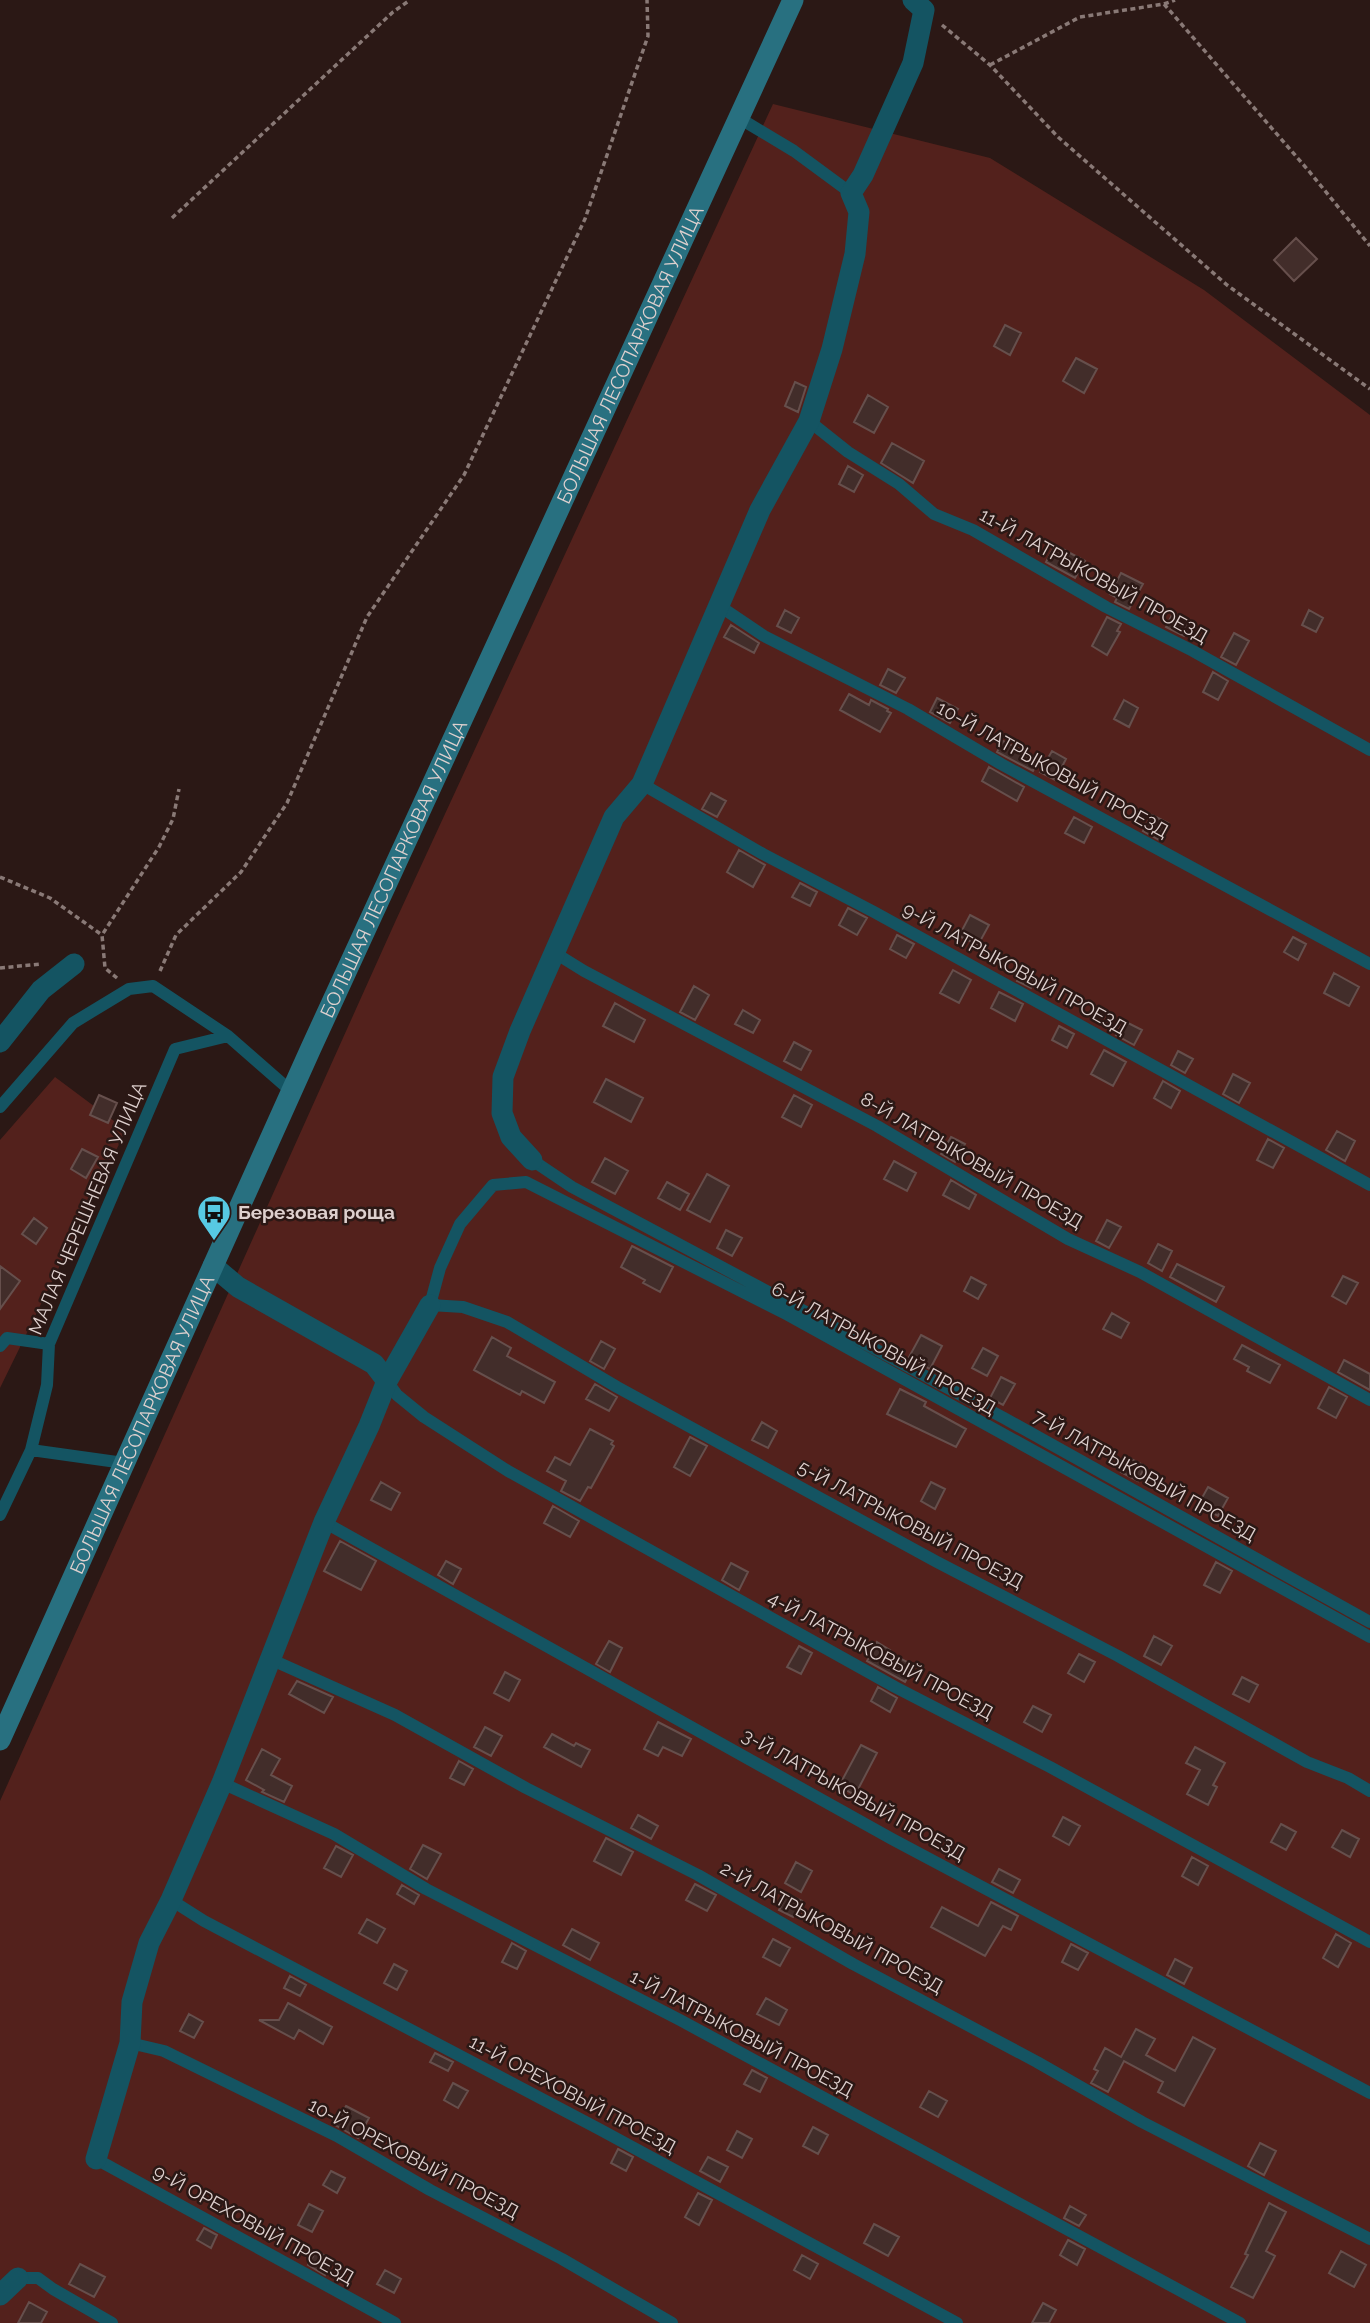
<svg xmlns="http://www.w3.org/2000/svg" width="1370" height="2323" viewBox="0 0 1370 2323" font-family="Raleway,sans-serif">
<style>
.green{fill:#53211c}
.building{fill:#422d2a;stroke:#664f4c;stroke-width:2}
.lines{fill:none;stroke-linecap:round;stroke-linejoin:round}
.path{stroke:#897976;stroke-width:3.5;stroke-dasharray:5 3.5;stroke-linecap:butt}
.lane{stroke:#145462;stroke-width:12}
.street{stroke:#145462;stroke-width:21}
.secondary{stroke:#287080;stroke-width:21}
.labels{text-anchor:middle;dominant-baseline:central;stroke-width:5;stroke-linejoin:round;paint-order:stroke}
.street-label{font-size:19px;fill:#ded0ce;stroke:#2b1815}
.poi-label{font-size:19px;font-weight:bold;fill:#ded0ce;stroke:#2b1815;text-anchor:start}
</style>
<rect width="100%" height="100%" fill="#2b1815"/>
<!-- green -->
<path class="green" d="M773,104L990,158L1204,290L1370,415V2323H0V1801L396,920Z
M55,1077L126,1130L0,1388V1140Z"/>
<!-- building -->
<path class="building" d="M1296,238L1317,259L1294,281L1274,260Z
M1005,325L1021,333L1010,355L994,346Z
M1076,358L1097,369L1084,393L1063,381Z
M795,382L806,387L798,412L785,406Z
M868,395L888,407L874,433L854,422Z
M892,443L924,461L913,483L881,463Z
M848,466L863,475L854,492L839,484Z
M1055,545L1085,561L1075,578L1046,562Z
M1121,573L1143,584L1129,609L1115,602L1117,598L1110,594Z
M785,610L799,618L791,633L777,626Z
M1309,610L1323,618L1316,632L1302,625Z
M1173,613L1191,623L1184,636L1166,627Z
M1107,617L1121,624L1117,631L1120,632L1107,655L1092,646Z
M731,625L759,643L754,653L724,637Z
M1234,633L1249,641L1236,665L1221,657Z
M888,669L905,678L896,693L880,685Z
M1213,672L1228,681L1218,700L1203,692Z
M849,694L869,705L871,700L888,709L887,711L891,713L880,732L840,710Z
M937,698L958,709L950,723L930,712Z
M1124,700L1138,708L1129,727L1114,719Z
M1003,741L1039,759L1033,771L997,752Z
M1052,751L1066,759L1055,780L1040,772Z
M989,767L1024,787L1017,801L982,781Z
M711,793L726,801L717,817L702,809Z
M1152,815L1168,823L1159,840L1143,831Z
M1074,817L1092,827L1084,843L1065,833Z
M739,850L765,865L753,887L727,872Z
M800,883L817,892L810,906L792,897Z
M848,908L867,918L857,935L839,925Z
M970,915L989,925L978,945L959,936Z
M897,935L914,944L906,958L890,949Z
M1293,937L1306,944L1298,960L1284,952Z
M953,970L971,980L959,1003L940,993Z
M1022,971L1036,979L1031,988L1017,981Z
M1334,973L1359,987L1349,1006L1324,993Z
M694,986L709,995L695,1020L680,1012Z
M999,992L1023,1004L1015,1021L991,1008Z
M615,1003L645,1020L634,1042L603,1026Z
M743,1010L760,1020L753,1033L735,1024Z
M1124,1021L1142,1030L1134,1045L1116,1035Z
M1059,1026L1074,1034L1067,1048L1052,1040Z
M794,1042L811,1051L801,1070L784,1061Z
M1104,1050L1126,1062L1113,1086L1091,1074Z
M1178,1051L1193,1059L1185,1073L1171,1065Z
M1233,1074L1250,1083L1239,1103L1223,1094Z
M606,1079L643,1098L631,1122L594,1102Z
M1163,1081L1180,1091L1171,1108L1154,1098Z
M99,1095L117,1103L108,1123L90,1115Z
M794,1095L812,1105L801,1127L782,1117Z
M1337,1131L1355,1141L1345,1161L1326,1150Z
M951,1137L965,1144L955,1162L941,1154Z
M1268,1139L1284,1148L1273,1168L1257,1160Z
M82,1149L98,1157L86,1178L71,1169Z
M605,1158L628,1171L615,1194L592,1182Z
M894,1161L916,1173L907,1191L884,1179Z
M707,1174L729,1186L710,1222L687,1210Z
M951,1180L976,1195L969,1209L943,1195Z
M667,1182L689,1194L680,1210L658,1198Z
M34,1218L47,1228L36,1244L22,1234Z
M1107,1220L1121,1227L1109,1248L1096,1241Z
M726,1230L742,1238L732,1256L717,1248Z
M1158,1244L1172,1251L1162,1271L1148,1263Z
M632,1246L673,1267L660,1292L643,1283L645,1280L621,1267Z
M1177,1264L1224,1287L1216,1302L1170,1277Z
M0,1266L20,1281L0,1309Z
M1343,1276L1358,1283L1346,1304L1332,1296Z
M971,1277L986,1285L978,1299L964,1291Z
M1112,1313L1129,1323L1121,1338L1103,1329Z
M921,1335L942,1346L930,1369L909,1357Z
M492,1337L511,1348L507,1356L555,1382L544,1403L522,1391L520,1395L474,1370Z
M601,1341L615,1349L604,1369L590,1361Z
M1242,1345L1280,1365L1270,1383L1247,1371L1249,1367L1234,1359Z
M983,1348L998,1356L987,1376L972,1368Z
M1344,1360L1370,1374V1390L1338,1372Z
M1001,1377L1015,1384L1003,1405L990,1398Z
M595,1384L617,1397L609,1411L586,1399Z
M1329,1387L1347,1397L1336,1418L1318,1408Z
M900,1389L926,1402L924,1406L966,1429L956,1447L887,1414Z
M762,1422L777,1431L768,1448L752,1440Z
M590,1429L613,1441L611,1444L614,1446L591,1488L588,1487L580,1501L561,1491L566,1481L547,1471L555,1457L570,1465Z
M690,1437L707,1446L690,1476L674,1467Z
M1129,1458L1145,1466L1138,1481L1121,1472Z
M381,1482L400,1493L391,1510L371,1500Z
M931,1482L945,1489L935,1509L921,1501Z
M1208,1487L1228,1498L1218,1516L1198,1505Z
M553,1506L579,1521L570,1537L544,1523Z
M340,1541L376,1561L361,1590L324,1571Z
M446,1561L461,1569L453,1584L438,1575Z
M1216,1562L1232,1571L1220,1593L1204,1585Z
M731,1563L748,1572L739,1590L722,1580Z
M1154,1636L1172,1646L1161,1665L1144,1656Z
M609,1641L622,1648L610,1672L596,1664Z
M877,1642L890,1650L889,1652L914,1666L905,1682L867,1661Z
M799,1646L812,1653L801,1674L787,1667Z
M1079,1654L1095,1662L1084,1682L1068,1673Z
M505,1672L520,1680L509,1701L494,1693Z
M1242,1677L1258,1685L1249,1702L1233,1694Z
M297,1681L333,1697L324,1713L289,1694Z
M878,1687L897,1698L890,1712L871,1701Z
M1033,1706L1051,1715L1042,1732L1024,1722Z
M658,1722L691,1739L682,1756L663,1747L658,1756L644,1749Z
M485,1727L502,1736L491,1756L474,1747Z
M552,1734L574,1746L576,1743L590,1750L581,1767L544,1747Z
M861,1745L877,1753L855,1795L839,1786Z
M1195,1747L1225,1763L1213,1785L1217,1787L1208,1805L1187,1794L1200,1770L1186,1763Z
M262,1749L280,1759L271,1775L292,1786L284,1802L262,1792L264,1790L246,1780Z
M459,1761L473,1769L464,1785L450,1778Z
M638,1815L658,1826L651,1839L631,1828Z
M1063,1817L1080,1826L1069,1845L1053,1836Z
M1281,1824L1296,1832L1286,1850L1271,1842Z
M1342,1830L1359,1839L1350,1857L1332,1847Z
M606,1838L633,1852L621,1875L594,1861Z
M423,1845L441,1854L427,1879L410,1869Z
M336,1846L353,1855L341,1877L324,1868Z
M1192,1857L1208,1866L1198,1885L1182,1876Z
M796,1862L812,1871L801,1892L785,1883Z
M999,1869L1020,1880L1013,1893L992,1882Z
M695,1884L716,1895L707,1911L686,1900Z
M402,1885L419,1895L414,1904L397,1894Z
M787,1894L802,1901L793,1917L779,1910Z
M991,1902L1018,1916L1011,1930L1003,1926L985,1956L931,1927L942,1907L978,1926Z
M367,1919L385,1929L377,1943L359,1933Z
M572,1929L599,1943L590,1960L563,1945Z
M1336,1934L1351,1943L1338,1967L1323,1958Z
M773,1939L790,1948L780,1966L763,1957Z
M512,1943L526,1951L517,1969L502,1962Z
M1071,1944L1088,1953L1078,1970L1062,1962Z
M1175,1959L1192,1968L1184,1984L1167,1975Z
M394,1964L407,1971L397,1990L384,1983Z
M290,1976L306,1985L300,1996L284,1988Z
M766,1998L787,2010L779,2025L757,2014Z
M288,2003L332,2027L323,2044L299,2030L294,2039L259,2020H279Z
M189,2014L203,2022L194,2038L180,2031Z
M1136,2029L1155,2039L1146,2055L1175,2071L1193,2037L1215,2049L1184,2106L1158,2092L1163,2082L1124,2061L1108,2092L1091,2083L1098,2071L1094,2069L1105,2048L1121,2057Z
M435,2053L453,2062L448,2071L430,2062Z
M752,2070L767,2078L760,2092L744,2084Z
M453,2083L468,2091L458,2108L444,2100Z
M929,2091L947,2101L938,2117L920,2107Z
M346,2106L369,2118L358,2138L335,2125Z
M813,2127L828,2135L818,2154L803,2146Z
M737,2131L752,2139L742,2158L727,2150Z
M1260,2143L1276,2151L1264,2175L1248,2166Z
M618,2149L633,2157L626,2171L611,2163Z
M708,2157L728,2167L720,2182L700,2171Z
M331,2171L345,2178L337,2193L323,2185Z
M698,2193L712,2200L699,2225L685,2217Z
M1269,2203L1286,2212L1266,2251L1275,2256L1253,2298L1231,2287L1248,2255L1245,2254Z
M309,2204L323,2211L312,2232L298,2225Z
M1070,2206L1086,2215L1079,2226L1064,2218Z
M874,2224L899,2237L888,2256L864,2243Z
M204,2228L217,2235L211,2248L197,2240Z
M1068,2240L1085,2249L1077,2265L1060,2255Z
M316,2251L333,2260L325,2275L308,2265Z
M1341,2251L1366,2265L1354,2287L1329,2273Z
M802,2255L818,2264L810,2279L794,2270Z
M80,2264L105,2277L94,2297L69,2284Z
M385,2270L401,2279L394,2293L377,2284Z
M29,2302L47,2312L41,2323H18Z
M1043,2303L1056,2310L1049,2323H1032Z"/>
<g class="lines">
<!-- path -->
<path class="path" d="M1164,4L1308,170L1370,246
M942,25L990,65L1058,137L1227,285L1370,389
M990,65L1080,17L1164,4L1175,0
M172,218L393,12L410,0
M0,877L50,898L102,935
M0,968L41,964
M160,971L176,935L241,872L287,803L367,617L464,475L585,219L648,36L647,0
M117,978L105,968L102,935L159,847L173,819L179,789"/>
<!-- lane -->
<path class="lane" d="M739,118L794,151L851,193
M809,421L848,452L899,484L934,514L973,530L1106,607L1193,651L1370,750
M718,605L764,636L908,709L1001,764L1370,964
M642,784L763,854L874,912L1370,1185
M555,953L584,971L877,1126L1068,1239L1140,1272L1370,1400
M0,1107L73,1023L129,989L153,986L228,1036L292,1092
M532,1160L572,1187L1004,1418L1370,1622
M0,1346L7,1338L49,1344
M387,1381L397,1395L424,1417L508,1471L895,1687L1050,1767L1370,1942
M31,1450L124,1463
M0,1515L31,1450L47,1385L49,1344L175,1049L228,1036
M324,1522L892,1839L1370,2093
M1370,1637L788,1315L526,1182L493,1185L460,1224L440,1268L430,1305L463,1307L507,1322L617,1387L937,1562L1118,1656L1307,1762L1348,1778L1370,1791
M270,1659L395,1715L526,1788L698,1875L853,1964L1037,2062L1142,2122L1370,2239
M222,1783L334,1834L426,1889L680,2020L1240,2323
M171,1900L204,1921L599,2129L957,2323
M130,2043L164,2051L337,2136L430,2190L562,2259L672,2323
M96,2159L395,2323
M18,2278H38L53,2289L112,2323"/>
<!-- street -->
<path class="street" d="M0,1042L41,990L74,964
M532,1160L511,1137L502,1113L503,1077L520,1031L614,817L642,784L760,510L809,421L832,349L855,254L859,212L851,193L863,175L913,63L924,10L913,0
M213,1266L238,1287L374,1364L387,1381
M96,2159L130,2043L132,2002L149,1943L171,1900L222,1783L324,1522L369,1426L387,1381L430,1305
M0,2295L18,2278"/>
<!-- secondary -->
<path class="secondary" id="s1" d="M0,1740L311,1048L793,0"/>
</g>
<!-- icons -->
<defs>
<g id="bus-pin" transform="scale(1.75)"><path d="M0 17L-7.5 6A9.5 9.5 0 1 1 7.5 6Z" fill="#57c9e3" stroke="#2b1815"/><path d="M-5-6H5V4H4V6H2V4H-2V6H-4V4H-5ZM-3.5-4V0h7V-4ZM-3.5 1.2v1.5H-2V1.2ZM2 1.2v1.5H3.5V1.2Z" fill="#111"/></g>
</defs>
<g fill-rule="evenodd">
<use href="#bus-pin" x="214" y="1212"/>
</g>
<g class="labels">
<!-- street labels -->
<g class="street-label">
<text stroke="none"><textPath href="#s1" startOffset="1522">БОЛЬШАЯ ЛЕСОПАРКОВАЯ УЛИЦА</textPath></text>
<text transform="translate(1094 575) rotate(29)">11-Й ЛАТРЫКОВЫЙ ПРОЕЗД</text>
<text transform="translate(1053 769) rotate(29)">10-Й ЛАТРЫКОВЫЙ ПРОЕЗД</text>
<text stroke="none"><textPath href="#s1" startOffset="956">БОЛЬШАЯ ЛЕСОПАРКОВАЯ УЛИЦА</textPath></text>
<text transform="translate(1015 968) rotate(29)">9-Й ЛАТРЫКОВЫЙ ПРОЕЗД</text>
<text transform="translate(972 1160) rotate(30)">8-Й ЛАТРЫКОВЫЙ ПРОЕЗД</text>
<text transform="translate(87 1208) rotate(-67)">МАЛАЯ ЧЕРЕШНЕВАЯ УЛИЦА</text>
<text transform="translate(884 1348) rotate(29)">6-Й ЛАТРЫКОВЫЙ ПРОЕЗД</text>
<text stroke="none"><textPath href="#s1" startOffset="346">БОЛЬШАЯ ЛЕСОПАРКОВАЯ УЛИЦА</textPath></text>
<text transform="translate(1145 1475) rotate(29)">7-Й ЛАТРЫКОВЫЙ ПРОЕЗД</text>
<text transform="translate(911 1524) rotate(28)">5-Й ЛАТРЫКОВЫЙ ПРОЕЗД</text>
<text transform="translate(881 1655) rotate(28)">4-Й ЛАТРЫКОВЫЙ ПРОЕЗД</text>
<text transform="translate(854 1794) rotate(29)">3-Й ЛАТРЫКОВЫЙ ПРОЕЗД</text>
<text transform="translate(832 1927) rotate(29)">2-Й ЛАТРЫКОВЫЙ ПРОЕЗД</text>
<text transform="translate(742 2033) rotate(28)">1-Й ЛАТРЫКОВЫЙ ПРОЕЗД</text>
<text transform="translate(573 2094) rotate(28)">11-Й ОРЕХОВЫЙ ПРОЕЗД</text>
<text transform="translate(414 2158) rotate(28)">10-Й ОРЕХОВЫЙ ПРОЕЗД</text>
<text transform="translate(254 2224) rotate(29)">9-Й ОРЕХОВЫЙ ПРОЕЗД</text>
</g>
<!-- poi labels -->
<g class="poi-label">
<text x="238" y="1212">Березовая роща</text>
</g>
</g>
</svg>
